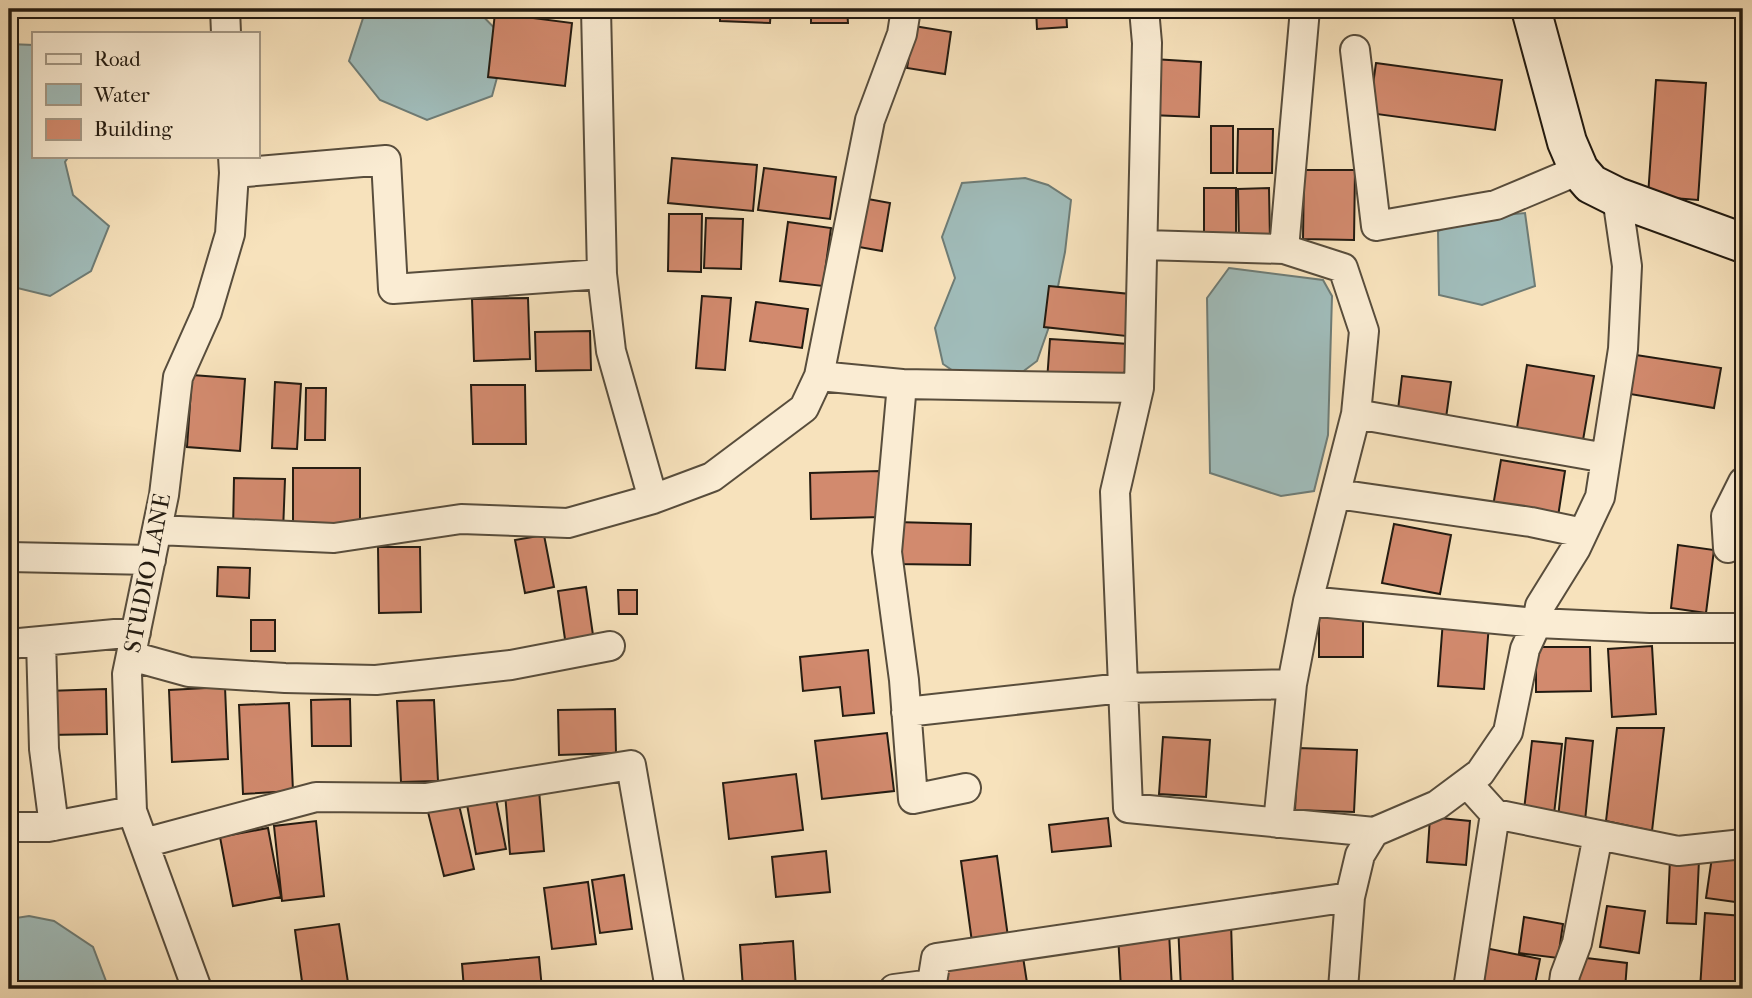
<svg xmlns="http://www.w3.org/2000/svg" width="1752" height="998" viewBox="0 0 1752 998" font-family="'IM FELL French Canon',serif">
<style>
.water{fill:#a0bcba;stroke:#6e7c76;stroke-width:2}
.building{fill:#d28a6e;stroke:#231b11;stroke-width:2}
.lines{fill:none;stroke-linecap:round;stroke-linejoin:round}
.minor-casing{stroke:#584d3c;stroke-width:32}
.secondary-casing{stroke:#231b11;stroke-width:42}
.minor{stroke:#faecd3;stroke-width:28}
.secondary{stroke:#faecd3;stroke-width:38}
.labels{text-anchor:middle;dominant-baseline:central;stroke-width:7;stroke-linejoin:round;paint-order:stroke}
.street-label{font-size:24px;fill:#231b11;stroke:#faecd3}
</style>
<rect width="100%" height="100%" fill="#f7e2bc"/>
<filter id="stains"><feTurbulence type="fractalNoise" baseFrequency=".00286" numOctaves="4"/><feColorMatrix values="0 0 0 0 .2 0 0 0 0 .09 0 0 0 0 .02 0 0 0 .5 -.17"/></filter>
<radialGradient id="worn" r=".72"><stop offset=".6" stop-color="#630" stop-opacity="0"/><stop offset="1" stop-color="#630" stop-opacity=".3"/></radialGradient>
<!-- water -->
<path class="water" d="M366,9H476L507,41L492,96L427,120L380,100L349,61Z
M9,44L33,45V156H69L65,162L73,195L109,226L91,271L50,296L9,286Z
M1025,178L1048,185L1071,200L1065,252L1051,321L1037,361L990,396L943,364L935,328L955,278L942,237L962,183Z
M1525,213L1535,286L1482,305L1439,295L1438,231L1473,218Z
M1229,268L1323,280L1332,296L1328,435L1314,491L1281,496L1210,473L1207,298Z
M29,916L54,921L93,947L109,989H9V919Z"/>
<!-- building -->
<path class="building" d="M505,9H567V15Z
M720,9H771L770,23L720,21Z
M811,9H847L848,23H811Z
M1036,9H1066L1067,27L1037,29Z
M495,13L572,23L565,86L488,77Z
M914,26L951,32L945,74L907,68Z
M1153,59L1201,62L1199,117L1150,115Z
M1376,63L1502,80L1495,130L1369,113Z
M1656,80L1706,83L1698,200L1648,196Z
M1211,126H1233V173H1211Z
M1238,129H1273L1272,173H1237Z
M672,158L757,165L753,211L668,203Z
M764,168L836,177L830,219L758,210Z
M1304,170H1355L1354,240L1303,239Z
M1204,188H1236V234H1204Z
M1269,188L1270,241L1239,242L1238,189Z
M868,199L890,203L882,251L859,247Z
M669,214H702L701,272L668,271Z
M706,218L743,219L741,269L704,268Z
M788,222L831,228L823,286L780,281Z
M1049,286L1130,294L1126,336L1044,327Z
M702,296L731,298L725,370L696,368Z
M528,298L530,359L474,361L472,299Z
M756,302L808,309L802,348L750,341Z
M590,331L591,370L536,371L535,332Z
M1050,339L1129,344L1125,387L1047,381Z
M1636,355L1721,368L1714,408L1630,394Z
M1527,365L1594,376L1582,446L1516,434Z
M192,375L245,379L240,451L187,447Z
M1402,376L1451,382L1445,425L1397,418Z
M275,382L301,384L297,449L272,448Z
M471,385H525L526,444H473Z
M306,388H326L325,440H305Z
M1501,460L1565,471L1557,523L1492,512Z
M293,468H360V532H293Z
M879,471L880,517L811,519L810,473Z
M234,478L285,479L283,532L233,531Z
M895,522L971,524L970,565L894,564Z
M1394,524L1451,535L1440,594L1382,583Z
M544,535L554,587L525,593L515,540Z
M1678,545L1714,550L1706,613L1671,608Z
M378,547H420L421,612L379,613Z
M218,567L250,568L249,598L217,596Z
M586,587L594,642L566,646L558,591Z
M618,590H637V614H619Z
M1319,609H1363V657H1319Z
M251,620H275V651H251Z
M1443,620L1489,624L1484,689L1438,686Z
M1652,646L1656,714L1612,717L1608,649Z
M1536,647H1590L1591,691L1536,692Z
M868,650L874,713L843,716L840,687L803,691L800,657Z
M225,687L228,759L172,762L169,690Z
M106,689L107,734L48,735L47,691Z
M350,699L351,746H312L311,700Z
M434,700L438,781L401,782L397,701Z
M289,703L293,791L243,794L239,705Z
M615,709L616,753L559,755L558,710Z
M1617,728H1664L1652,831L1606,821Z
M887,733L894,791L822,799L815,741Z
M1163,737L1210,740L1206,797L1159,794Z
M1566,738L1593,741L1585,821L1558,819Z
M1532,741L1562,744L1554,814L1524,810Z
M1298,748L1357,750L1354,812L1295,810Z
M796,774L803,830L729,839L723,783Z
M539,790L544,851L510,854L505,793Z
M495,794L506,849L476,854L466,799Z
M459,805L474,869L444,876L428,812Z
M1430,817L1470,821L1466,865L1427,862Z
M1108,818L1111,846L1052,852L1049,825Z
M316,821L324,896L282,901L274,826Z
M268,828L281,897L233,906L220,837Z
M826,851L830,892L776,897L772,857Z
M997,856L1008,937L972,942L961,861Z
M1712,857L1743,861V903L1706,898Z
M1670,859L1699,860L1696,924L1667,923Z
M624,875L632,929L600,933L592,880Z
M588,882L596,944L552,949L544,888Z
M1607,906L1645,911L1639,953L1600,947Z
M1705,913L1743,916V989H1700Z
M1524,917L1563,924L1558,958L1519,953Z
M1231,922L1233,989H1181L1178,924Z
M339,924L349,989H303L295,930Z
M1169,932L1172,989H1121L1118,934Z
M793,941L796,989H743L740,945Z
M1480,947L1540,959L1534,989L1474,979Z
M539,957L542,989H464L462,964Z
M1023,957L1028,989H939L936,969Z
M1578,957L1627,963L1625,989H1575Z"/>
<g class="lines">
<!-- minor casing -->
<g class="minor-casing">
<path id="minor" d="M225,9L226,33
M596,9L602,274L611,351L653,499
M906,9L902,34L870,120L819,376L902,384L887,552L904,680L913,799L966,788
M1144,9L1147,43L1139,388L1115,492L1128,808L1374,832
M1355,50L1376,226L1496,205L1579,170
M234,173L386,160L393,289L602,274
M1144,245L1284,249L1343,268L1364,331L1356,414L1308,601L1292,684
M1284,249L1305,9
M902,384L1139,388
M1356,414L1606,458
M1337,494L1531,522L1583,533
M157,530L334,538L461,519L568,523L653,499L712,477L804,408L819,376
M1728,548L1726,516L1743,482
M9,557L151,560
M1308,601L1537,623L1649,628H1743
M41,641L44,749L54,826
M9,644L136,632
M131,656L189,672L285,678L376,680L511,665L610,646
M906,712L1122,688L1292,684L1278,823
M1467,783L1495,814L1678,851L1743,844
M9,827H48L132,811
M144,843L316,797L426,798L631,765L670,989
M197,989L132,811L127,674L164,495L178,377L207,312L230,234L234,173L233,156
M894,989L932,984
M931,989L936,958L1350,897
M1343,989L1350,897L1360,855L1374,832L1437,805L1480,773L1508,732L1525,649L1537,623L1540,606L1576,548L1600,497L1623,349L1627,266L1617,197
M1468,989L1495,814
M1563,989L1565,975L1577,943L1598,835"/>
</g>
<!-- secondary casing -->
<g class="secondary-casing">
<path id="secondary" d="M1531,9L1567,142L1579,170L1591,184L1617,197L1743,243"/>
</g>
<!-- minor -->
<use href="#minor" class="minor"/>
<!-- secondary -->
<use href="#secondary" class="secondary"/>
</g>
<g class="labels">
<!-- street labels -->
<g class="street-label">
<text transform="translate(147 573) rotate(-79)">STUDIO LANE</text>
</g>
</g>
<!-- margin -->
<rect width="1752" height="998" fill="none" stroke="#f7e2bc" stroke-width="35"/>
<rect x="10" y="10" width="1731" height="977" fill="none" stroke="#231b11" stroke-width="3.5"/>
<rect x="18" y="18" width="1717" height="963" fill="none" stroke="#231b11" stroke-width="2"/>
<!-- legend -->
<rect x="32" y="32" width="228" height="126" fill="#faecd3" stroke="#a49885" stroke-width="2"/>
<rect x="46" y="54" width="35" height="10" fill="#faecd3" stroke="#a49885" stroke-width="2"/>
<text x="94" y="66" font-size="21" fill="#231b11">Road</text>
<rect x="46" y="84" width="35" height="21" fill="#a0bcba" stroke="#a49885" stroke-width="2"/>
<text x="94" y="102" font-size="21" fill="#231b11">Water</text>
<rect x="46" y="119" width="35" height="21" fill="#d28a6e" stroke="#a49885" stroke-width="2"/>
<text x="94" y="136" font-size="21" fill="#231b11">Building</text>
<rect width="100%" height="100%" filter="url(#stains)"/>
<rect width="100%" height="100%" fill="url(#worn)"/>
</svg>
